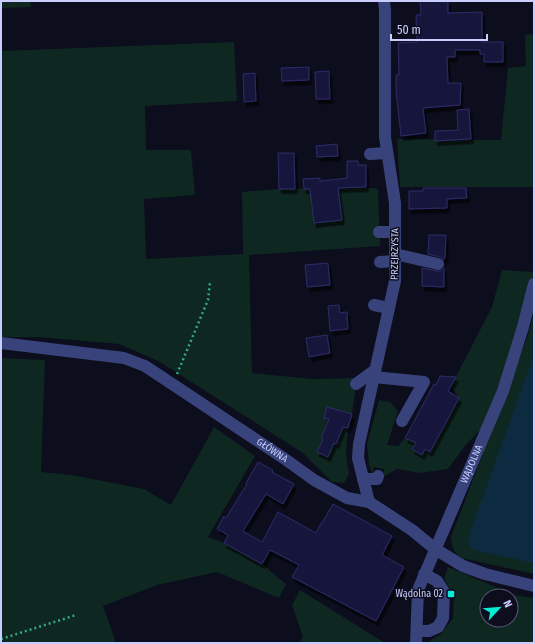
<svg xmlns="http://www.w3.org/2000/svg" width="535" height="644" viewBox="0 0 535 644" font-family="'Fira Sans Condensed',sans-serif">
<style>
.green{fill:#0f2721;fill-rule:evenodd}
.water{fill:#0d2b40}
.building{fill:#19193d;stroke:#2b2b69;filter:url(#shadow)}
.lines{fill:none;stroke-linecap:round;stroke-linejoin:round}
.path{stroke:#30ab8b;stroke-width:2.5;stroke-dasharray:2 3;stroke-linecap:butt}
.minor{stroke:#38437b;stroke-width:12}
.poi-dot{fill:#06edd6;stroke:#0c0d1d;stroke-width:1.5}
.labels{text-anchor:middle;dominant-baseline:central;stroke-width:3;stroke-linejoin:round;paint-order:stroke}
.street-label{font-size:10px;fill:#c9cefe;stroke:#0c0d1d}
.poi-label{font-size:10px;fill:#c9cefe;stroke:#0c0d1d;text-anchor:end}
</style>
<defs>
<filter id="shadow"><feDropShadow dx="2.5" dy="4.5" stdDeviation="0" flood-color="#0009"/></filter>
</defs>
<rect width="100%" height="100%" fill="#0c0d1d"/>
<!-- green -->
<path class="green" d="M1,1H30L31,7L1,8Z
M534,34V187H400L397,139L501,140L508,68L526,66L525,35Z
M234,42L237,101L145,106L146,150H191L195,195L144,199L146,259L243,254L242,192L279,189L372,188L378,189L380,246L249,255L252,373L313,379L357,378L352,414L348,428L346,454L349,474L344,483L332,482L303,453L160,362L119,344L38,337H1V51Z
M502,270L534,272V284L491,418L465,446L448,469L420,473L397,469L383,477L384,469L374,467L373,475L369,465L367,444L379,400L390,402L398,411L387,445L398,446L405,438L416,443L412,449L422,454L425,449L430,452L459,398L451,386L492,307Z
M534,312V574L462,558C453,553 452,546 451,537L527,338Z
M1,358L45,360L41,472L72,475L144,489L171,505L214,427L255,456L208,537L224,543L262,564L286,584L279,598L217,572L157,585L103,606L116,643H1Z
M448,567L515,595L534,598V643H437L429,641L440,635L453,618L454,599L450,589L444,578ZM487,596H511V620H487Z
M300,590L385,643H299L303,637L292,605Z"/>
<!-- water -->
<path class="water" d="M534,355V563L473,550L470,546L468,538Z"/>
<!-- building -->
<path class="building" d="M420,1H448V13L482,12V42H503V62H484V54H480V50H455V57H447L448,83H461L460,105L423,108L426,133L401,136L396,91V75H399L398,43L417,42L416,15H421Z
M309,67V80L282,81L281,68Z
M329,71L330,99H316L315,72Z
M255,73L256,101L244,102L243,74Z
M469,109L471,139L435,141V131L458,130L457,110Z
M337,144L338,156L317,157L316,146Z
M278,153H294L295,189H279Z
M347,161H358V165H366V187L338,188L342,220L314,223L310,189H304L303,179L320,178V181L347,178Z
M423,188H466L467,198L447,199V208L409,209V191H423Z
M429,235H446L445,258H444V260L440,257L428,254Z
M328,263L330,285L307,287L305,265Z
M422,268L437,271H441L444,268V287L422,286Z
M339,305L340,313L347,312L348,329L330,331L328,306Z
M327,335L330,353L309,357L306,338Z
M440,376L456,377L448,391L459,398L430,452L425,449L422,455L412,449L416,443L405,438L434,384L436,385Z
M327,407L352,414L348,428L343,427L336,444L334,443L328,457L317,452L323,439L321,438L329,419L324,418Z
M258,462L273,470L272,472L294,484L283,504L266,494L243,531L262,542L278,512L316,533L321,523H322L333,504L392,536L382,555L404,567L376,621L292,577L299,565L270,550L262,564L224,543L228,535L217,529L224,516L226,518L247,484L246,483Z"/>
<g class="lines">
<!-- path -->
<path class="path" d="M177,374L208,300L210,282
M1,639L76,615"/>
<!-- minor -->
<g class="minor">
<path d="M370,154L387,153"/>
<path d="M379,232H395"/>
<path d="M395,254L438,264"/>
<path d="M380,262L395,261"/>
<path d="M374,305L389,308"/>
<path id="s1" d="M1,343L124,358L145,366L285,459L314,480L347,498L369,502L412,530L435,549L463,566L485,574L534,586"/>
<path d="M374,377L424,382L402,421"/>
<path d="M356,384L375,370"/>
<path d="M363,479H377L378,476"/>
<path d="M369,502L358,458L359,444L395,281V203L385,137V11L384,1"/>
<path d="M417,631H429L438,627L443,618L444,592L437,581L424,574"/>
<path id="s2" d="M416,643L418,590L503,391L523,327L534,284"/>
</g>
</g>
<!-- markers -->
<rect class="poi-dot" x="447" y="590" width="8" height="8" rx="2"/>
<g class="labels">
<!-- street labels -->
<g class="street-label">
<text transform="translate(395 254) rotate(-89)">PRZEJRZYSTA</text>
<text stroke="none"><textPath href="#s1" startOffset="299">GŁÓWNA</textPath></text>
<text stroke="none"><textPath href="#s2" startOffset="190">WĄDOLNA</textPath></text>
</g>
<!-- poi labels -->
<g class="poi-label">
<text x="443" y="594">Wądolna 02</text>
</g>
</g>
<!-- border -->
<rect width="535" height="644" fill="none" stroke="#c9cefe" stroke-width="4"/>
<!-- north arrow -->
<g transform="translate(499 608) rotate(64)"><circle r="19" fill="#0c0d1d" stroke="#585a77"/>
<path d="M0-3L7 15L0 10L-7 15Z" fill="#06edd6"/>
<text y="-6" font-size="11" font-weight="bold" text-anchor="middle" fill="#c9cefe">N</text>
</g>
<!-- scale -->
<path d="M391 34v6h96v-6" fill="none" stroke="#c9cefe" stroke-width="2"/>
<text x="397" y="34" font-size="12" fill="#c9cefe" stroke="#0c0d1d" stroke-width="3" paint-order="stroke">50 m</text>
</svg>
